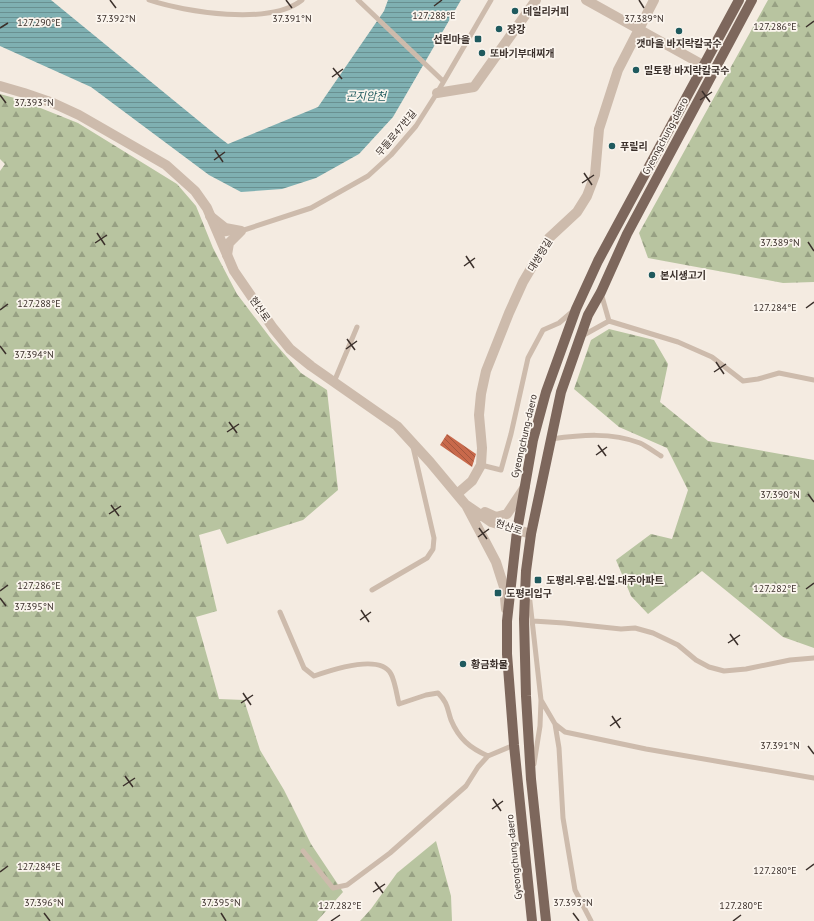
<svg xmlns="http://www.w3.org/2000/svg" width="814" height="921" viewBox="0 0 814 921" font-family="'PT Sans','Noto Sans KR',sans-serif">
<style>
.forest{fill:url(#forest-firs)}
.water{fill:url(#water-rules)}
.building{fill:url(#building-back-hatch)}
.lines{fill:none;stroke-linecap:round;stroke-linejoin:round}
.service{stroke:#cdbbac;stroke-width:5}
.minor{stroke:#cdbbac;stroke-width:10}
.tertiary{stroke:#cdbbac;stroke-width:10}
.primary{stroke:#7d675c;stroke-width:10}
.ticks{fill:none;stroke:#3b302b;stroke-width:1.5}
.poi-dot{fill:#1f5a5e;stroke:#fbf5ee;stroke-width:1.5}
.labels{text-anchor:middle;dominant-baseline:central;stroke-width:3.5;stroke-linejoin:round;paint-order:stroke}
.poi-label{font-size:10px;font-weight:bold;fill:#3b302b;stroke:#fbf5ee;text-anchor:start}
.street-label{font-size:10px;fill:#3b302b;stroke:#fbf5ee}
.water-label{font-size:11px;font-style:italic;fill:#1f5a5e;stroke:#fbf5ee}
.ticks-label{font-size:10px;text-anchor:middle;fill:#3b302b;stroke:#fbf5ee;stroke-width:3.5;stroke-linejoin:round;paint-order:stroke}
</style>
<defs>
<pattern id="forest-firs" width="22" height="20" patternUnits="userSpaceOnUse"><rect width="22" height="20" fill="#b8c4a0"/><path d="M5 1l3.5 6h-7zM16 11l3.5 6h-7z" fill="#97a083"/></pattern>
<pattern id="water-rules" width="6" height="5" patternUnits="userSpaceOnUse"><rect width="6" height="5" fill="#7fb0b2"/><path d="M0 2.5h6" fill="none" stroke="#699091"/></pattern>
<pattern id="building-back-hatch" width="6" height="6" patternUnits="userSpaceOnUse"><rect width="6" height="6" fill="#c8694b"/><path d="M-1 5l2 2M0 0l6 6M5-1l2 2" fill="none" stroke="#a4573f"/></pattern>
</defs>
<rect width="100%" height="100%" fill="#f4ebe1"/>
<!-- forest -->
<path class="forest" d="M768,0H814V282L783,283L648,258L639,233Z
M0,94L18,99L78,123L177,184L196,206L213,248L237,294L272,340L301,373L327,390L338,490L303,520L227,544L220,529L199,535L217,611L196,617L219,699L244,700L260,750L284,790L311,844L343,892L317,921H0V171L5,164L0,159Z
M609,329L654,340L668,364L660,402L708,441L814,460V648L783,637L702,571L648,614L631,596L616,560L651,534L672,539L688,490L667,448L619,427L574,389L591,340Z
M436,841L451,896L452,921H360L371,909L397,873Z"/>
<!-- water -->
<path class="water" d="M0,0H51L216,135L228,144L318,107L384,11L388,0H461L393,117L359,154L316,178L282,189L241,192L209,175L91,87L0,46Z"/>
<!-- building -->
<path class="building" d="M447,434L476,454L472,467L440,445Z"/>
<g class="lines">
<!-- service -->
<path class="service" d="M149,0C185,12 270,26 302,0
M358,0L443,81
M218,235L241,231L311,208L368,176L391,155L416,126L437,93L491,0
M601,293L609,321
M582,336L609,321L678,342L712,357L743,381L758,379L779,373L814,380
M334,382L357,327
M551,439C581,435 611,432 640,443C647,446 654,452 661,456
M481,465L501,470L511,434L528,358L543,330L559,323L573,311
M372,590L427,558L433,549L434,538L413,447
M529,593L541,700L540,726L534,764
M280,612L304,668L314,676C331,670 380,653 391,674C395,681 397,696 399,704L426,695L438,693C448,703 447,708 451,720C459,739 470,748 488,756
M533,621L564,623L621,629L635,628L653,633L678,645L696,660L709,667L724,671L746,669L790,660L814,658
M541,700L555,724L565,732L646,749L814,778
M555,724L559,748L563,818L575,890L591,921
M303,851L333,888L347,885L390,853L466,786L478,767L488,756L514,745"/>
<!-- minor -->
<path class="minor" d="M586,0L703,65L713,72
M437,93L474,87L536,0
M210,216L225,228L241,231
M227,255L229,243L241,231"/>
<!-- tertiary -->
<path class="tertiary" d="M0,86L24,93L53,103L79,115L166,165L195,191L207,208L234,271L273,328L290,349L311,366L397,426L430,462L465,504L491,522L531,534
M457,494L472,481L481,465L482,448L479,415L481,394L486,371L509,313L523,282L549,238L577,212L587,196L595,175L599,129L618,70L654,0
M466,505L496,562L504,587L506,609
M485,512L496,517L507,514L525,487"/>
<!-- primary -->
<path class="primary" d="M532,921L514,745L507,654V621L517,531L533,440L546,392L576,309L598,261L739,0
M546,921L531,779L526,696L524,619L526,571L531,534L561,392L588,315L601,292L627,234L752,0"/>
</g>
<!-- ticks -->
<path class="ticks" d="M110,0L116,8M286,0L292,8M639,0L644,8M434,6L442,0M806,27L814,21M0,28L8,23M333,68L342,79M332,77L343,69M702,91L710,102M0,95L6,103M700,100L712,92M215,150L223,162M214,160L225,152M584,173L592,185M582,183L594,175M97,233L105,245M808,242L814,251M95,243L107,235M466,256L474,268M464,266L475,258M806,308L814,302M0,310L8,304M347,339L355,350M0,346L6,354M346,349L357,341M716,362L724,374M714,372L726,364M229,422L237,433M227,432L239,424M598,445L606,456M596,455L607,447M808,494L814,502M111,505L119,516M109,514L121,506M479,528L487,539M478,537L489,529M806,589L814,583M0,591L8,585M0,598L6,606M361,610L369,622M360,620L371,612M730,634L738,645M728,643L740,635M243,693L251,705M241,703L253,695M612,716L620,728M610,726L621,718M808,746L814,754M125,776L133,787M123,786L135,778M493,799L501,811M492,809L503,801M806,870L814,864M0,872L8,866M375,882L383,893M373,892L385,884M44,913L50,921M221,913L226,921M573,913L579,921M331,921L340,915M733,921L741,915"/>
<!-- markers -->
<g class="poi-dot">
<circle cx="515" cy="11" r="4"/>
<circle cx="499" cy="29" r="4"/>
<circle cx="679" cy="31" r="4"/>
<rect x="474" y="35" width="8" height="8" rx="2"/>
<circle cx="482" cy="53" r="4"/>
<circle cx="636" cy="70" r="4"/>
<circle cx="612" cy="146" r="4"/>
<circle cx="652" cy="275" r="4"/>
<rect x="534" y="576" width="8" height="8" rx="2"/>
<rect x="494" y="589" width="8" height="8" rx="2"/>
<circle cx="463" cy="664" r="4"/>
</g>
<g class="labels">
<!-- poi labels -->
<g class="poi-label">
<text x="523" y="11">데일리커피</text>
<text x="507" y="29">장강</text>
<text x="470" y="39" text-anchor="end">선린마을</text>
<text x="679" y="43" text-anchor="middle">갯마을 바지락칼국수</text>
<text x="490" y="53">또바기부대찌개</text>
<text x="644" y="70">밀토랑 바지락칼국수</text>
<text x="620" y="146">푸릴리</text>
<text x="660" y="275">본시생고기</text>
<text x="546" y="580">도평리.우림.신일.대주아파트</text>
<text x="506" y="593">도평리입구</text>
<text x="471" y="664">황금화물</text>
</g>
<!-- street labels -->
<g class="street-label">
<text transform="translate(396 133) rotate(-50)">무들로47번길</text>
<text transform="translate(665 136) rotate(-62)">Gyeongchung-daero</text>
<text transform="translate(540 255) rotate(-58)">대쌍령길</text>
<text transform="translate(260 309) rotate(55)">현산로</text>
<text transform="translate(524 436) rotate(-77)">Gyeongchung-daero</text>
<text transform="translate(509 527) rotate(18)">현산로</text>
<text transform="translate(514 857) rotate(-96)">Gyeongchung-daero</text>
</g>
<!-- water labels -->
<g class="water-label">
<text x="366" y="96">곤지암천</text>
</g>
</g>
<g class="ticks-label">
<text x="434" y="19">127.288°E</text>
<text x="116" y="22">37.392°N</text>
<text x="292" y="22">37.391°N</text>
<text x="644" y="22">37.389°N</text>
<text x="39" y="26">127.290°E</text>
<text x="775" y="30">127.286°E</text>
<text x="34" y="106">37.393°N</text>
<text x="780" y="246">37.389°N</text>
<text x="39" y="307">127.288°E</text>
<text x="775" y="311">127.284°E</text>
<text x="34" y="358">37.394°N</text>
<text x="780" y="498">37.390°N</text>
<text x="39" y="589">127.286°E</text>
<text x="775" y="592">127.282°E</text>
<text x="34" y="610">37.395°N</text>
<text x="780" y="749">37.391°N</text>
<text x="39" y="870">127.284°E</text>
<text x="775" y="874">127.280°E</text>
<text x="44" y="906">37.396°N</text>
<text x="221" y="906">37.395°N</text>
<text x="573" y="906">37.393°N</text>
<text x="340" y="909">127.282°E</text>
<text x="741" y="909">127.280°E</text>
</g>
</svg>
